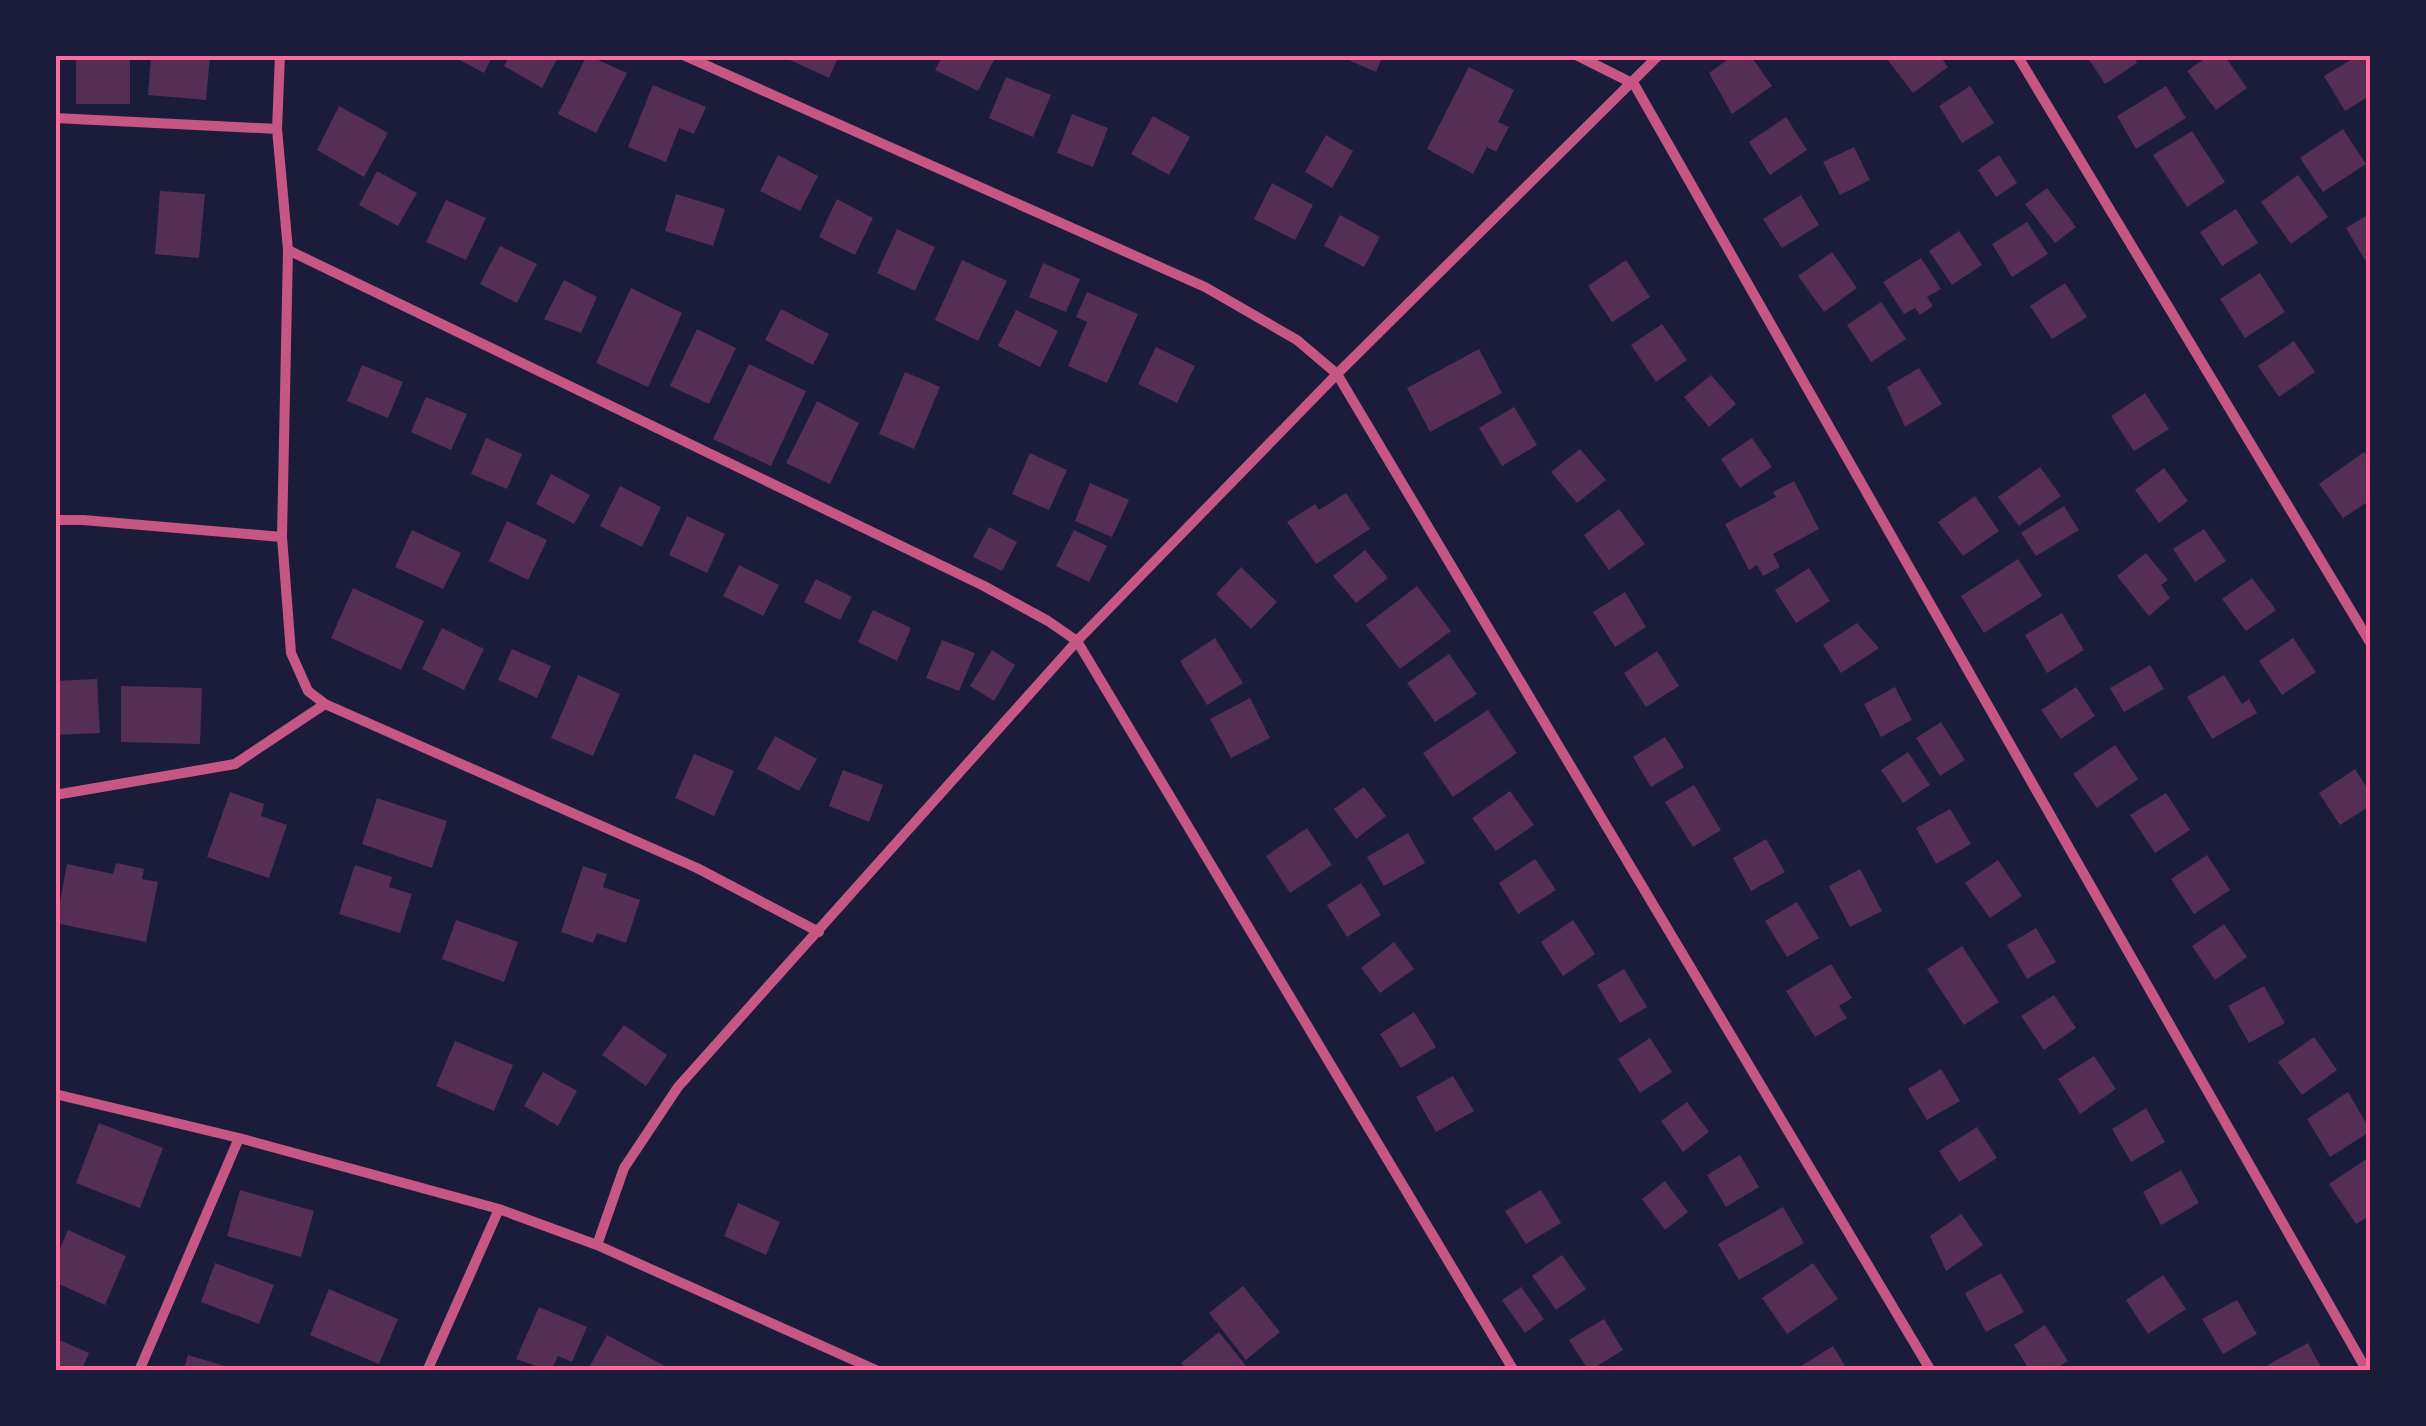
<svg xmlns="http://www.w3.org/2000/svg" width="2426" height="1426" viewBox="0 0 2426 1426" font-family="Barlow,sans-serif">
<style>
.building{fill:#542f53}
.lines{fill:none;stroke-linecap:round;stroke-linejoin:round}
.minor{stroke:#c65784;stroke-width:10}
.neatline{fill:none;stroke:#ff6b9d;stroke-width:4}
</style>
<rect width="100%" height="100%" fill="#1b1b3a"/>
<!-- building -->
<path class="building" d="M76,55H130V104H76Z
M151,55H210L206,100L148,95Z
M450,55H493L484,73Z
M510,55H559L542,88L504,66Z
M587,55L627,73L596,133L558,114Z
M792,55H839L829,78L790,60Z
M943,55H989L995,58L978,91L935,70Z
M1337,55H1383L1376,72Z
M1734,55H1750L1772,86L1732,114L1709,73Z
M1893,55H1939L1948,67L1913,93L1887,59Z
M2086,55H2132L2137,63L2105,84Z
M2210,55H2224L2247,88L2216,110L2187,71Z
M2359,55H2371V95L2345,111L2324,76Z
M1469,67L1514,90L1498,122L1509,127L1496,152L1487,147L1473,174L1427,149Z
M1006,77L1051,95L1033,137L989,118Z
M653,85L706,107L694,134L679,128L666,162L628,147Z
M1970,86L1994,123L1962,143L1939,106Z
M2166,86L2186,118L2136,149L2117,116Z
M339,106L388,133L364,177L317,150Z
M1072,114L1108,128L1093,167L1057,153Z
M1153,116L1190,137L1169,175L1131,154Z
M1786,117L1807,150L1770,175L1749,142Z
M2343,129L2366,164L2323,192L2300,158Z
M2192,131L2225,182L2187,207L2153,155Z
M1326,135L1353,151L1332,188L1305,172Z
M1854,147L1870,180L1840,195L1823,162Z
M778,155L818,176L800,211L760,191Z
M1999,155L2017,183L1996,197L1978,170Z
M377,171L417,193L398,226L359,205Z
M2298,175L2328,217L2291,244L2261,202Z
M1272,183L1313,205L1295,240L1254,219Z
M2047,188L2076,227L2055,243L2025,204Z
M160,191L205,194L199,258L155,254Z
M676,194L725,209L713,246L665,231Z
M1801,195L1819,225L1782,248L1763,219Z
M837,199L873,218L855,255L819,237Z
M446,200L486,218L466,260L426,242Z
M2236,209L2258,243L2222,266L2200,232Z
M2371,213V270L2346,228Z
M1340,215L1380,237L1364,267L1324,246Z
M2027,222L2048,254L2012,277L1992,244Z
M897,229L935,247L915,291L877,273Z
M1959,231L1982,265L1952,285L1929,251Z
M500,246L537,264L517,303L480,284Z
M1832,252L1857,288L1824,312L1798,276Z
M1921,258L1941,289L1927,297L1933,306L1920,315L1915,308L1904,314L1883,282Z
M962,260L1007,281L978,341L935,320Z
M1626,260L1650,297L1612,322L1588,286Z
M1043,263L1080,279L1066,312L1029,297Z
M2260,273L2285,312L2245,338L2220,299Z
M564,280L597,297L581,333L544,319Z
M2065,283L2087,317L2052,339L2030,306Z
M631,288L682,313L648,387L596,363Z
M1087,292L1138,314L1107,383L1068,366L1087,322L1076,317Z
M1881,302L1906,339L1871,362L1847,325Z
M781,309L829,334L813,365L765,340Z
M1016,310L1058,331L1040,367L998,346Z
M1662,324L1687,360L1656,382L1631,345Z
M697,329L736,348L709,404L670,386Z
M2294,341L2315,372L2279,397L2258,366Z
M1156,347L1195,366L1177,403L1138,384Z
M1479,349L1502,393L1430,432L1407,388Z
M749,364L806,391L771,466L713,439Z
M362,365L403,382L388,418L347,401Z
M1919,368L1942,404L1905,427L1887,387Z
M905,372L940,387L914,449L879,434Z
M1711,375L1736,404L1709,427L1684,397Z
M2145,393L2169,429L2134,451L2111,416Z
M426,397L467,414L451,450L411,432Z
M817,401L859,423L830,484L786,463Z
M1514,407L1537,445L1502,466L1479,428Z
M486,438L522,454L507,489L471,474Z
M1752,438L1772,467L1740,488L1721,459Z
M1580,449L1606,480L1577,503L1551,472Z
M2364,452L2371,462V500L2343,518L2319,484Z
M1030,453L1067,470L1049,510L1012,494Z
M2040,467L2061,496L2019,526L1998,497Z
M2164,468L2188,501L2159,523L2135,490Z
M551,474L590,495L574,524L536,504Z
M1794,481L1819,529L1773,554L1780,567L1763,576L1757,565L1749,570L1725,524L1776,497L1773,492Z
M1090,483L1129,500L1112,537L1075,521Z
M620,486L661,507L642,547L600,526Z
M1346,493L1370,529L1316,564L1287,522L1315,504L1319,510Z
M1975,496L1999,531L1963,556L1938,522Z
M2064,506L2079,530L2036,556L2021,533Z
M1619,509L1645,544L1609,570L1584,535Z
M687,516L725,534L707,573L669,555Z
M507,521L547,540L528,580L489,561Z
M989,527L1017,542L1002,571L973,557Z
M2204,529L2226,561L2195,582L2173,549Z
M412,530L461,553L443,589L395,567Z
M1074,530L1107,546L1089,582L1056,566Z
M1365,550L1388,578L1356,603L1333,576Z
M2146,553L2168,580L2161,585L2170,598L2149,616L2117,576Z
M2018,559L2042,596L1984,633L1961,596Z
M739,565L779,585L763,616L723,596Z
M1241,567L1277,602L1251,629L1216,594Z
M1809,568L1830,601L1796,623L1775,590Z
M2252,578L2276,610L2246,631L2222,599Z
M816,579L852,597L840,620L804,602Z
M1417,586L1451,631L1400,669L1366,625Z
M353,588L424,621L401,670L331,638Z
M1625,592L1646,627L1615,647L1593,612Z
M873,610L911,628L897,661L858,642Z
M2062,613L2084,650L2047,673L2025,635Z
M1857,623L1879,648L1841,673L1823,645Z
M442,628L484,649L464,690L422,669Z
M1215,638L1243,683L1207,705L1180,661Z
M2293,638L2316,672L2282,695L2259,661Z
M942,640L975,653L959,691L926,678Z
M512,649L551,666L537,698L498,680Z
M992,650L1015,665L994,701L970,686Z
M1657,651L1679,686L1646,707L1624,673Z
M1449,654L1477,694L1435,722L1407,683Z
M2150,665L2164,689L2124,712L2110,688Z
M578,675L620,694L593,756L551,738Z
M2224,675L2242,704L2249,699L2257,713L2212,739L2187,697Z
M97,679L100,733L55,735V681Z
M121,686L202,688L200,744L121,742Z
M1895,687L1912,720L1881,737L1864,704Z
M2076,687L2095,716L2061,739L2041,710Z
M1250,698L1270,738L1231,758L1210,719Z
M1488,710L1517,753L1453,797L1423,753Z
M1941,722L1965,760L1940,776L1916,738Z
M775,736L817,759L799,791L757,769Z
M1665,737L1684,767L1651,787L1633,757Z
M2115,745L2138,779L2097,808L2073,774Z
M1908,752L1930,785L1903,803L1881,770Z
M694,754L734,771L714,816L675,798Z
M2355,769L2371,794V805L2340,825L2319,793Z
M843,770L883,785L869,822L829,806Z
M1694,785L1721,830L1693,847L1665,802Z
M1364,787L1386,816L1356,839L1334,809Z
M1510,791L1534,825L1496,851L1472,818Z
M230,792L264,804L261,816L287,825L269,878L207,857Z
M2166,793L2190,830L2155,853L2130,815Z
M377,798L447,821L432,868L362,844Z
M1950,809L1971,844L1936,864L1916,828Z
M1307,828L1332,865L1290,893L1266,856Z
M1408,833L1425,863L1384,886L1367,857Z
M1766,839L1785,872L1751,891L1733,858Z
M2207,855L2230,890L2194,914L2171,879Z
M1535,859L1556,890L1518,914L1499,883Z
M1998,860L2022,896L1990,918L1965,883Z
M116,863L144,869L142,879L158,882L146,942L56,923L67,864L113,874Z
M355,865L392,877L389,887L412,894L400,933L339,914Z
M583,866L607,874L603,887L640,900L626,943L597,933L593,943L561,932Z
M1860,869L1882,911L1850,927L1829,886Z
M1361,883L1381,915L1347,937L1327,905Z
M1797,902L1819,938L1787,957L1765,921Z
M456,920L518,942L504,982L442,959Z
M1573,920L1595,954L1563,976L1541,942Z
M2224,924L2247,957L2215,980L2192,946Z
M2036,928L2056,962L2027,979L2007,945Z
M1394,942L1414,969L1380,993L1361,968Z
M1962,946L1999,1002L1964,1025L1927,969Z
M1831,964L1852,998L1839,1006L1847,1018L1815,1037L1786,991Z
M1624,969L1647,1007L1620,1023L1597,985Z
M2264,986L2285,1023L2249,1043L2228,1006Z
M2054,995L2076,1028L2044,1050L2021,1016Z
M1414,1012L1436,1047L1401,1068L1380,1034Z
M624,1025L667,1055L646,1086L602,1055Z
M2314,1037L2337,1070L2302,1095L2278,1062Z
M1650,1038L1672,1072L1640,1093L1618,1059Z
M455,1041L513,1065L494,1111L436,1086Z
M2094,1056L2116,1089L2080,1114L2058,1079Z
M1941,1069L1960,1101L1927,1120L1908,1089Z
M543,1072L577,1091L558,1126L524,1106Z
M1453,1076L1474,1111L1436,1132L1416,1097Z
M2348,1092L2371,1131L2330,1157L2307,1119Z
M1687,1102L1709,1132L1683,1152L1661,1121Z
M2146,1108L2165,1142L2131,1162L2112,1129Z
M99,1123L163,1148L140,1208L76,1183Z
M1977,1127L1997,1158L1959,1182L1939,1151Z
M1740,1155L1759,1187L1726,1207L1707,1175Z
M2371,1156V1215L2356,1224L2329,1184Z
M2181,1170L2199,1203L2161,1225L2143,1192Z
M1665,1181L1688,1212L1665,1230L1642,1199Z
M240,1190L314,1211L301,1257L227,1236Z
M1541,1190L1561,1223L1526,1244L1505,1211Z
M738,1203L780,1222L766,1255L724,1236Z
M1783,1207L1804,1243L1739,1280L1718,1244Z
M1961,1214L1983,1245L1946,1271L1930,1236Z
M68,1230L126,1256L105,1305L55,1282V1260Z
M1562,1255L1586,1289L1556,1310L1532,1276Z
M215,1263L274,1285L259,1324L201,1302Z
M1813,1263L1838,1299L1787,1334L1762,1298Z
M2001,1273L2024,1312L1986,1332L1965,1293Z
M2163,1275L2186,1309L2148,1334L2126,1300Z
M1243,1286L1280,1332L1246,1360L1209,1313Z
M1521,1287L1544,1319L1525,1333L1502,1300Z
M329,1289L398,1319L379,1364L310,1335Z
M2237,1300L2257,1334L2223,1354L2202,1319Z
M539,1307L587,1327L572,1362L558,1356L551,1371L516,1359Z
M1604,1319L1623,1350L1589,1371L1569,1340Z
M2045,1325L2068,1361L2052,1371H2030L2014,1345Z
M1219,1332L1250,1371H1187L1181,1363Z
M607,1335L665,1366L662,1371H587Z
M55,1338L89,1353L81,1371H55Z
M2308,1343L2323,1371H2257Z
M1833,1346L1848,1371H1793Z
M188,1355L238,1370V1371H183Z"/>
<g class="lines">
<!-- minor -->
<path class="minor" d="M280,55L277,129L288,250L282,537L291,653L308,691L325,704L697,868L819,932
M683,55L1205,287L1297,340L1337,374L1931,1371
M1576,55L1634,84L2367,1371
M2017,55L2371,644
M55,118L277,129
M288,250L984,586L1048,621L1077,641L1514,1371
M55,520H83L282,537
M55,795L235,764L325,704
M55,1094L239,1138L499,1209L597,1245L878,1371
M597,1245L624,1168L678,1087L1077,641L1337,374L1659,55
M139,1371L239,1138
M427,1371L499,1209"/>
</g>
<!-- border -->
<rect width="2426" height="1426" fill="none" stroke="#1b1b3a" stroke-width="115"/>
<rect x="58" y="58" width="2310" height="1310" class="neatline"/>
</svg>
